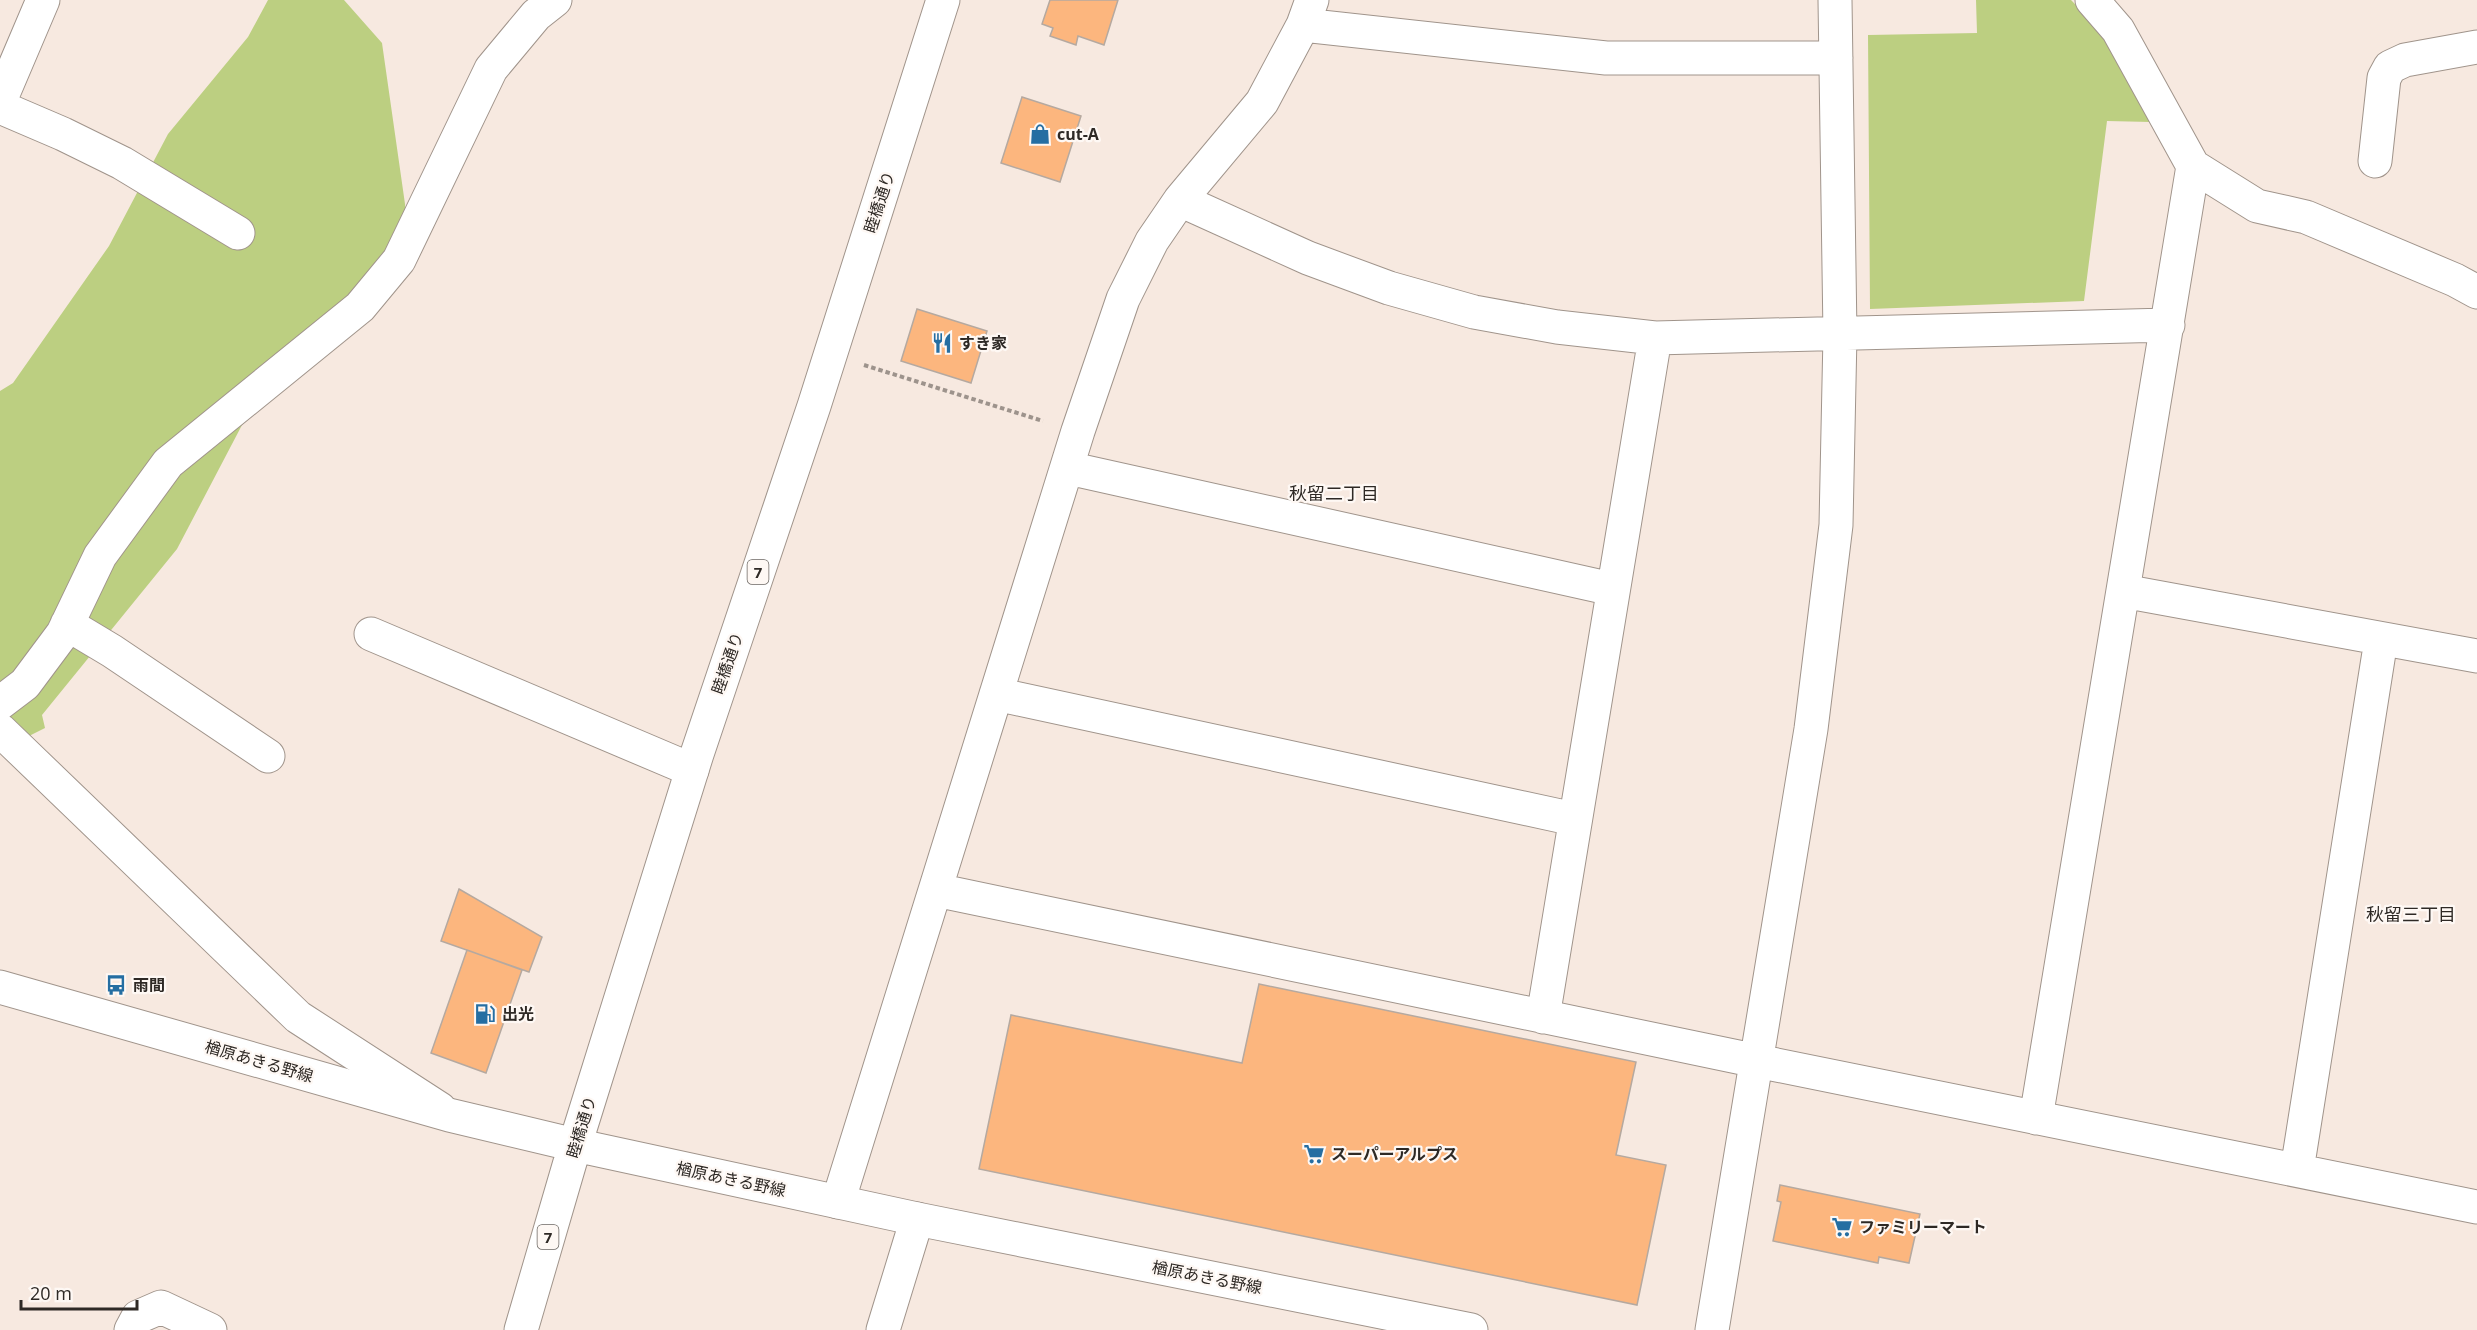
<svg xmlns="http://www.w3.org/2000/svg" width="2477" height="1330" viewBox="0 0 2477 1330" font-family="'Open Sans','Noto Sans JP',sans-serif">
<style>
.green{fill:#bccf81}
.building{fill:#fcb67e;stroke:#b5a9a0;stroke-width:1.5}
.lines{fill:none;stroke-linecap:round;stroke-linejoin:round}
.minor-casing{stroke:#a0948b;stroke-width:35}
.major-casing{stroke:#a0948b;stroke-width:35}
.path{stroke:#9d938c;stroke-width:4;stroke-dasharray:4.5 3;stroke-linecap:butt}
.minor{stroke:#fff;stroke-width:33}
.major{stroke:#fff;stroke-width:33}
.labels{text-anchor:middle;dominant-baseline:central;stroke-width:4.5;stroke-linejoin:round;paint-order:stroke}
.shield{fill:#fef8f4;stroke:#6c6763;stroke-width:1.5}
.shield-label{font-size:15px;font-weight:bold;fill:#2e2925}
.poi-label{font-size:16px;font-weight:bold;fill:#2e2925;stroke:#fef8f4;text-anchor:start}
.street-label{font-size:16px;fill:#2e2925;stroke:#fef8f4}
.neighbourhood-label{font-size:18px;fill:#2e2925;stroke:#fef8f4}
</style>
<rect width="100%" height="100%" fill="#f7e9e0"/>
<!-- green -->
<path class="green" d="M268,0H344L382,43L405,204L407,271L242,425L177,549L42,715L45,728L7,747H0V391L13,383L109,246L168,134L248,37Z
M1976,0H2071L2103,33L2151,122L2107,121L2084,301L1870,309L1868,35L1977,33Z"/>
<!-- building -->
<path class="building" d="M1050,0H1118L1104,45L1078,36L1076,45L1050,36L1053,28L1042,24Z
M1022,97L1081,116L1060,182L1001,163Z
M917,309L987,331L971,383L901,361Z
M459,889L542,937L529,972L441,941Z
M467,950L522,970L486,1073L431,1053Z
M1259,984L1636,1062L1616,1155L1666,1165L1637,1305L979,1169L1011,1015L1242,1063Z
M1780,1185L1920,1214L1909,1263L1879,1257L1878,1263L1773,1241L1781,1202L1777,1201Z"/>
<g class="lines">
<!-- minor casing -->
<g class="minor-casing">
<path id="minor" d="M2092,0L2118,30L2193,166L2257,206L2306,217L2455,280L2477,292
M1303,25L1606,58H1836
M0,101L43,0
M0,107L63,134L122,163L238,233
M2375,161L2384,78L2390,67L2405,60L2477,47
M1180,200L1308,258L1389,288L1474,312L1557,327L1655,338L2168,325
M1068,468L1612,589
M2123,591L2477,656
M67,624L112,651L268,756
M371,634L692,770
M996,694L1574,819
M0,703L25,684L63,633L100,556L168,463L360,307L399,260L491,69L536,15L555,0
M0,730L298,1017L440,1109
M936,890L1757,1061L2477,1207
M1543,1017L1655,338
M2036,1118L2193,166
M2297,1170L2381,640
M838,1202L1078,431L1123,299L1152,241L1180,200L1262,102L1303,25L1312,0
M131,1330L138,1317L161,1307L210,1330
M883,1330L917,1219
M1712,1330L1811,729L1836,525L1840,335L1835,0"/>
</g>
<!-- major casing -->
<g class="major-casing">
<path id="major" d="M0,987L449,1115L575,1145L917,1219L1471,1330
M521,1330L575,1145L697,754L814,406L943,0"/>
</g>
<!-- path -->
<path class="path" d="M864,365L1043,421"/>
<!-- minor -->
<use href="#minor" class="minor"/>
<!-- major -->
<use href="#major" class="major"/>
</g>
<!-- icons -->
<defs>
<g id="shop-bare" transform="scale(1.62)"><path d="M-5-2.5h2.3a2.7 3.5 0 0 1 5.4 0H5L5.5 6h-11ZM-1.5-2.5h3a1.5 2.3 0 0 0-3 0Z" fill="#256ea2" stroke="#fef8f4" stroke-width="2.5" paint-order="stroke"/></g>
<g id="restaurant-bare" transform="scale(1.62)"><path d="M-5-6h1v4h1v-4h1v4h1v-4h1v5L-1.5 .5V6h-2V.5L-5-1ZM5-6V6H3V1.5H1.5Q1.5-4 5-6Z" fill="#256ea2" stroke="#fef8f4" stroke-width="2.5" paint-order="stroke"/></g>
<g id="bus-bare" transform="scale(1.62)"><path d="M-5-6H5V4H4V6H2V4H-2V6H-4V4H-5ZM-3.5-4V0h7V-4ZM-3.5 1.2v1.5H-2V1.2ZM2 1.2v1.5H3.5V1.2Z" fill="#256ea2" stroke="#fef8f4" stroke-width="2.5" paint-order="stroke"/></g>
<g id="fuel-bare" transform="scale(1.62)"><path d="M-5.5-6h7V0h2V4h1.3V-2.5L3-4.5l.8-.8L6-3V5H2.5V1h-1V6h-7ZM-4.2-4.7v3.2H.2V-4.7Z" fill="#256ea2" stroke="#fef8f4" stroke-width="2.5" paint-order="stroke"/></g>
<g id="supermarket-bare" transform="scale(1.62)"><path d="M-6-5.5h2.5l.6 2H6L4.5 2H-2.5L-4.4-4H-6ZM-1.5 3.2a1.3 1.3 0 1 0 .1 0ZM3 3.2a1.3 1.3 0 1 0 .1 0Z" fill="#256ea2" stroke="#fef8f4" stroke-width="2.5" paint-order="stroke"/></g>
</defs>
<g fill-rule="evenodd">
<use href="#shop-bare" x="1040" y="134"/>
<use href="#restaurant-bare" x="942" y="343"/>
<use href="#bus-bare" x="116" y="985"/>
<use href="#fuel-bare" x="485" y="1014"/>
<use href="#supermarket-bare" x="1314" y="1154"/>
<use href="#supermarket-bare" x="1842" y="1227"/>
</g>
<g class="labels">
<!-- shield labels -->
<g class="shield">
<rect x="747.5" y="560" width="21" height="24" rx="4.5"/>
<rect x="537.5" y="1225" width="21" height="24" rx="4.5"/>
</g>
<g class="shield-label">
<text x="758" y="572">7</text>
<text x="548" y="1237">7</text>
</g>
<!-- poi labels -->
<g class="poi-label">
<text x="1057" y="134">cut-A</text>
<text x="959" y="343">すき家</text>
<text x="133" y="985">雨間</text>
<text x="502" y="1014">出光</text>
<text x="1331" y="1154">スーパーアルプス</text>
<text x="1859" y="1227">ファミリーマート</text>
</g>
<!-- street labels -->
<g class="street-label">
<text transform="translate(879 202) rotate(-72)">睦橋通り</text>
<text transform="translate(727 663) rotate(-71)">睦橋通り</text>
<text transform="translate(259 1061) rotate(16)">楢原あきる野線</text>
<text transform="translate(581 1127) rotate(-73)">睦橋通り</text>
<text transform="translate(731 1179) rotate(12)">楢原あきる野線</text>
<text transform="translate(1207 1277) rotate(11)">楢原あきる野線</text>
</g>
<!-- neighbourhood labels -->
<g class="neighbourhood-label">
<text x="1334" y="493">秋留二丁目</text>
<text x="2411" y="914">秋留三丁目</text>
</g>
</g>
<!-- scale -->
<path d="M21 1300v9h116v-9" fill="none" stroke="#2e2925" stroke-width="3"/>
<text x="30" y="1300" font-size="18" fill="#2e2925" stroke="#fef8f4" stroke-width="4.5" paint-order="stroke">20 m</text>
</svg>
